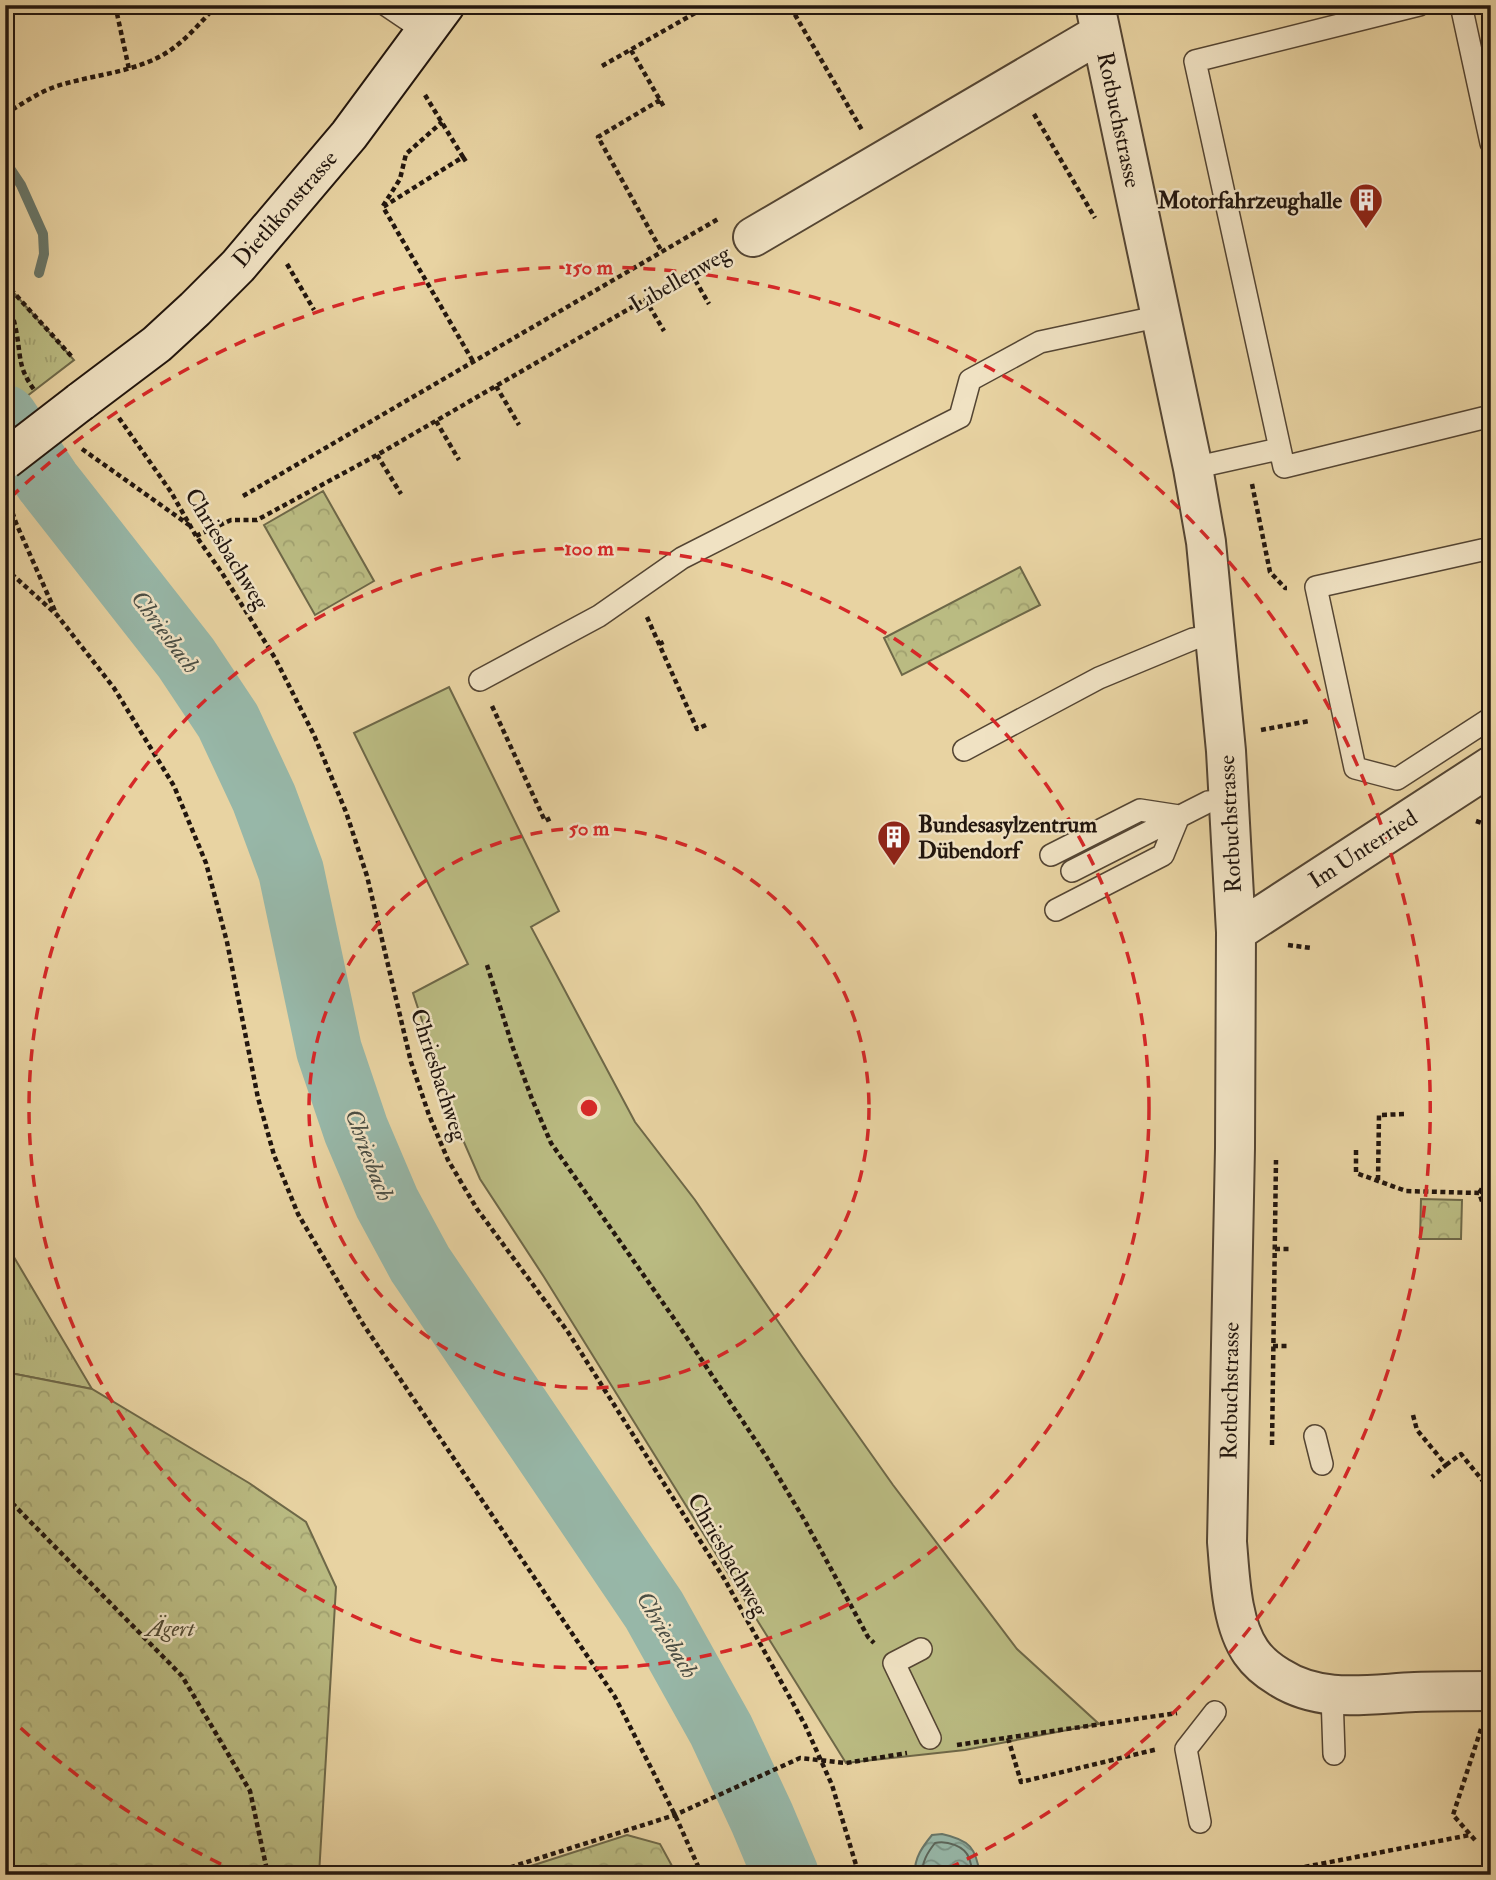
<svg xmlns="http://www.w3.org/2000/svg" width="1496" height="1880" viewBox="0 0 1496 1880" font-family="'IM FELL Double Pica',serif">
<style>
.grass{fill:url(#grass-tufts);stroke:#6e6848;stroke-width:2}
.forest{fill:url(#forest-crowns);stroke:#6e6848;stroke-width:2}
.garden{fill:#babb82;stroke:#6e6848;stroke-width:2}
.water{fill:url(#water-waves);stroke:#68776a;stroke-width:2}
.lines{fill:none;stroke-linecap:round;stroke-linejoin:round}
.shore{stroke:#5c665b;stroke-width:2}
.stream{stroke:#68776a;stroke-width:10}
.river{stroke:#97b7a8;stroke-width:66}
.lane-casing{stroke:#544533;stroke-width:24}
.street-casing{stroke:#544533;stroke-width:42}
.secondary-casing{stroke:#22160e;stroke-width:42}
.path{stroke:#22160e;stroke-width:4.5;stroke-dasharray:5 3.5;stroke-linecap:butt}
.lane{stroke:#f0e2c3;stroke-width:21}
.street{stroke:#f0e2c3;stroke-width:38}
.secondary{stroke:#f0e2c3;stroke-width:38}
.secondary-bridge-casing{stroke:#22160e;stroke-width:42;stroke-linecap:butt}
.secondary-bridge{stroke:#f0e2c3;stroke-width:38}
.ring{fill:none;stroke:#d62828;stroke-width:3.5;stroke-dasharray:12 9}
.labels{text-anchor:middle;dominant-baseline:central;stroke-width:5;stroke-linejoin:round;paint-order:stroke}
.street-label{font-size:23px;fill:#22160e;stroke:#f0e2c3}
.poi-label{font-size:23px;font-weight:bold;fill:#22160e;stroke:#f0e2c3;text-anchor:end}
.park-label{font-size:23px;font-style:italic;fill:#504831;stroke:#f0e2c3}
.water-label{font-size:24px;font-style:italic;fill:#4b4e44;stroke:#f0e2c3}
.centre{fill:#d62828;stroke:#f0e2c3;stroke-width:3.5}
.ring-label{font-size:21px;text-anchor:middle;font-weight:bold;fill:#d62828;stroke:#f0e2c3;stroke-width:5;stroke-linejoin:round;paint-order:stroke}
</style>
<defs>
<pattern id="grass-tufts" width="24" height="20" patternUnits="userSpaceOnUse" patternTransform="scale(1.75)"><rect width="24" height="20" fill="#babb82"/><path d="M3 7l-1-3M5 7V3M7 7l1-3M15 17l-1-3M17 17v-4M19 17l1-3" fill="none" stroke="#a0a06f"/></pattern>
<pattern id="forest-crowns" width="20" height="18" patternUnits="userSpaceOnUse" patternTransform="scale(1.75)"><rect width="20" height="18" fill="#babb82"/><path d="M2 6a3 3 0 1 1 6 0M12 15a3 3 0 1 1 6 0" fill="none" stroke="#a0a06f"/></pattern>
<pattern id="water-waves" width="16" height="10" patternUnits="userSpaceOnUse" patternTransform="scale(1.75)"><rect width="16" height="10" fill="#97b7a8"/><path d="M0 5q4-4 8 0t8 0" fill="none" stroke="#7b9487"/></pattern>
</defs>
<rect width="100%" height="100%" fill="#e8d3a2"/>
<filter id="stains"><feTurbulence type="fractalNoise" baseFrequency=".00286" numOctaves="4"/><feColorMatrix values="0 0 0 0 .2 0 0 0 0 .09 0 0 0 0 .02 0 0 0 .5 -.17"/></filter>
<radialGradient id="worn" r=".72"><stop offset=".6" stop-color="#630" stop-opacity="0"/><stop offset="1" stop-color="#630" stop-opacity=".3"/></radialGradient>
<!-- grass -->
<path class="grass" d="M5,283L74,360L5,413Z
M5,1242L92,1389L5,1372Z"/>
<!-- forest -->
<path class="forest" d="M323,491L374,581L315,615L264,525Z
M1020,567L1040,605L902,675L884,638Z
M1421,1199L1462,1200L1461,1239H1420Z
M5,1372L92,1389L249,1483L306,1522L336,1587L319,1875H5Z
M627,1835L660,1844L677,1875H503Z"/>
<!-- garden -->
<path class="garden" d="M449,687L559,911L531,927L635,1122L695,1200L801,1355L893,1485L1017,1649L1099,1724L965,1750L846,1763L544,1277L480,1179L456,1124L413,993L468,964L354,733Z"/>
<!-- water -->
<path class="water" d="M942,1834C970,1840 976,1848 980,1875H917L915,1873C914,1858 923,1846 932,1835Z"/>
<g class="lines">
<!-- shore -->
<path class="shore" d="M922,1875C922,1862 927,1853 935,1843C946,1840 965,1846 969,1858C971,1863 972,1869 973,1875"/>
<!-- stream -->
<path class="stream" d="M5,161L21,185L43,234L44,254L39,273"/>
<!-- river -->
<path class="river" d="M5,418L48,482L186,658L228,721L264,798L291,871L329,1050L356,1130L387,1203L420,1264L654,1610L721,1730L762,1818L786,1875"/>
<!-- lane casing -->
<g class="lane-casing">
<path id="lane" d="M386,5L426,32
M1419,5L1195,61L1284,467L1491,416
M1461,5L1491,143
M1193,468L1279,449
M1491,548L1316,587L1355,768L1397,779L1491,718
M480,680L599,616L682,558L960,417L970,380L1040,342L1161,316
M964,750L1099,678L1193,639L1215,635
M1051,855L1140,810L1179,816
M1072,871L1208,802L1229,800
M1056,910L1163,855L1179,816
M1315,1436L1322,1464
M921,1649L894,1663L930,1738
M1332,1695L1334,1754
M1200,1822L1186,1749L1215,1712"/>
</g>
<!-- street casing -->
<g class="street-casing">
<path id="street" d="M1095,5L1193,468L1206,542L1226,751L1236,932L1235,1148L1227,1542C1230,1576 1231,1623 1251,1652C1258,1662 1269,1671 1279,1677C1321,1704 1368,1694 1415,1692C1440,1691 1466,1691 1491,1691
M753,237L1101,33
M1236,932L1491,766"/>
</g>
<!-- secondary casing -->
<g class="secondary-casing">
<path id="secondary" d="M80,402L157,344L195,309L238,266L349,135L445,5"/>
</g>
<!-- path -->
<path class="path" d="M116,5V9L129,69
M790,5L794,13
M807,5L794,13L862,130
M631,50L664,107
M602,66L709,5
M425,95L463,157L383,207L474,363
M660,100L598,137L662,252
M5,114C22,104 39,92 57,86C92,75 129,73 161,56C183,44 200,23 217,5
M1034,114L1095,218
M463,157L467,163
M383,206L400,179L406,154L442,122
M287,264L314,310
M691,273L709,304
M5,283L73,358
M5,287C9,302 14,319 17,335C21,361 19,369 35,391
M645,299L664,331
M496,386L519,425
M119,418L171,492L196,536L222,573L275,658L314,735L346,812L367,876L411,1062L429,1115L448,1160L477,1209L568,1332L725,1580L805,1725L832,1785L859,1875
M436,421L459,460
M82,449L189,525
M377,455L401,494
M1252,484L1270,572L1285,588H1287
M7,496L16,523L55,611
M243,496L718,219
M196,536L231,520H257L377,455L722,255
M5,568L57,615L114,688L174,786L206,863L227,942L258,1098L274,1155L298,1214L363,1324L615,1697L675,1815L702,1875
M647,617L697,729L706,725
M659,644L666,641
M492,706L545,821L553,817
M1261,730L1309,721
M1476,821L1491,826
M1288,945L1311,948
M487,965L513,1048L532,1099L551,1143L675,1320L766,1456L805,1521L868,1637L874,1643
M1356,1150V1173L1406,1191L1479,1193L1491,1226
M1378,1180L1379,1115L1407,1114
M1479,1193L1491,1175
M1275,1249H1289
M1273,1346H1289
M1413,1415L1417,1430L1446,1465L1432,1477
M1272,1445L1276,1160
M1446,1465L1461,1454L1491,1491
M5,1499L9,1500L182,1676L250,1791L268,1875
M1008,1738L1021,1782L1158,1749
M957,1745L1177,1713
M1475,1840L1453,1815L1481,1729
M1310,1866L1312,1875
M486,1875L675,1815L800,1758L846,1763L907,1753
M1263,1875L1470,1835"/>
<!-- lane -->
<use href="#lane" class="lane"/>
<!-- street -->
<use href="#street" class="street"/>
<!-- secondary -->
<use href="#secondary" class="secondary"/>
<!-- secondary-bridge casing -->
<g class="secondary-bridge-casing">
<path id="secondary-bridge" d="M5,460L80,402"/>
</g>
<!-- secondary-bridge -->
<use href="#secondary-bridge" class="secondary-bridge"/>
</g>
<!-- distance rings -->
<g class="ring">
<circle cx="589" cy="1108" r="280"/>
<circle cx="589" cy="1108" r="560"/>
<path d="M240 1873A841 841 0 0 1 10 1718M10 498A841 841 0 1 1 938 1873"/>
</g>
<!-- icons -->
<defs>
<g id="building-pin" transform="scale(1.75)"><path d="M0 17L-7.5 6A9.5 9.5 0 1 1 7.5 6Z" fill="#8f2418" stroke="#f0e2c3"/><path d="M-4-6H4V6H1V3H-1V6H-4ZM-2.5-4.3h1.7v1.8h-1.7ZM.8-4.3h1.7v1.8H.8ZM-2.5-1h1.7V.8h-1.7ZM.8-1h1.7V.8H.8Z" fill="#fff"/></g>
</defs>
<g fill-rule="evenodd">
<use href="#building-pin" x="1366" y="200"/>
<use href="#building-pin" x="894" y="837"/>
</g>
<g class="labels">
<!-- street labels -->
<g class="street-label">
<text transform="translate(1119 120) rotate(78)">Rotbuchstrasse</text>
<text transform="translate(285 209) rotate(-49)">Dietlikonstrasse</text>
<text transform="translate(680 279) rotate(-30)">Libellenweg</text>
<text transform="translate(227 549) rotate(58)">Chriesbachweg</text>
<text transform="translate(1230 824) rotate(-93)">Rotbuchstrasse</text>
<text transform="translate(1363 849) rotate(-33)">Im Unterried</text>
<text transform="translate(439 1075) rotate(72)">Chriesbachweg</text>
<text transform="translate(1230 1391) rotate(-89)">Rotbuchstrasse</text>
<text transform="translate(728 1555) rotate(60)">Chriesbachweg</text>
</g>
<!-- poi labels -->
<g class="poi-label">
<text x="1342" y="200">Motorfahrzeughalle</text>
<text x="918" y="824" text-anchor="start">Bundesasylzentrum<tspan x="918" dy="26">Dübendorf</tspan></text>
</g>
<!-- park labels -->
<g class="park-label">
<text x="170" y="1628">Ägert</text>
</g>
<!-- water labels -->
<g class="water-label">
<text transform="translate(165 632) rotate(53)">Chriesbach</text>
<text transform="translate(369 1155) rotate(69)">Chriesbach</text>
<text transform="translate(667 1635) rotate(59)">Chriesbach</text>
</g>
</g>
<circle cx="589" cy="1108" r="10" class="centre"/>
<g class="ring-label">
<text x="589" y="274">150 m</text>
<text x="589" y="555">100 m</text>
<text x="589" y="835">50 m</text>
</g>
<!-- margin -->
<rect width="1496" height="1880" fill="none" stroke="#e8d3a2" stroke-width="28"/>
<rect x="7" y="7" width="1482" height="1866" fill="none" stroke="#22160e" stroke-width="3.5"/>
<rect x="14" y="14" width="1468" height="1852" fill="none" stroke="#22160e" stroke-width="2"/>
<rect width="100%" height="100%" filter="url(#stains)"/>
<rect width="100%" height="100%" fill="url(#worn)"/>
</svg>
